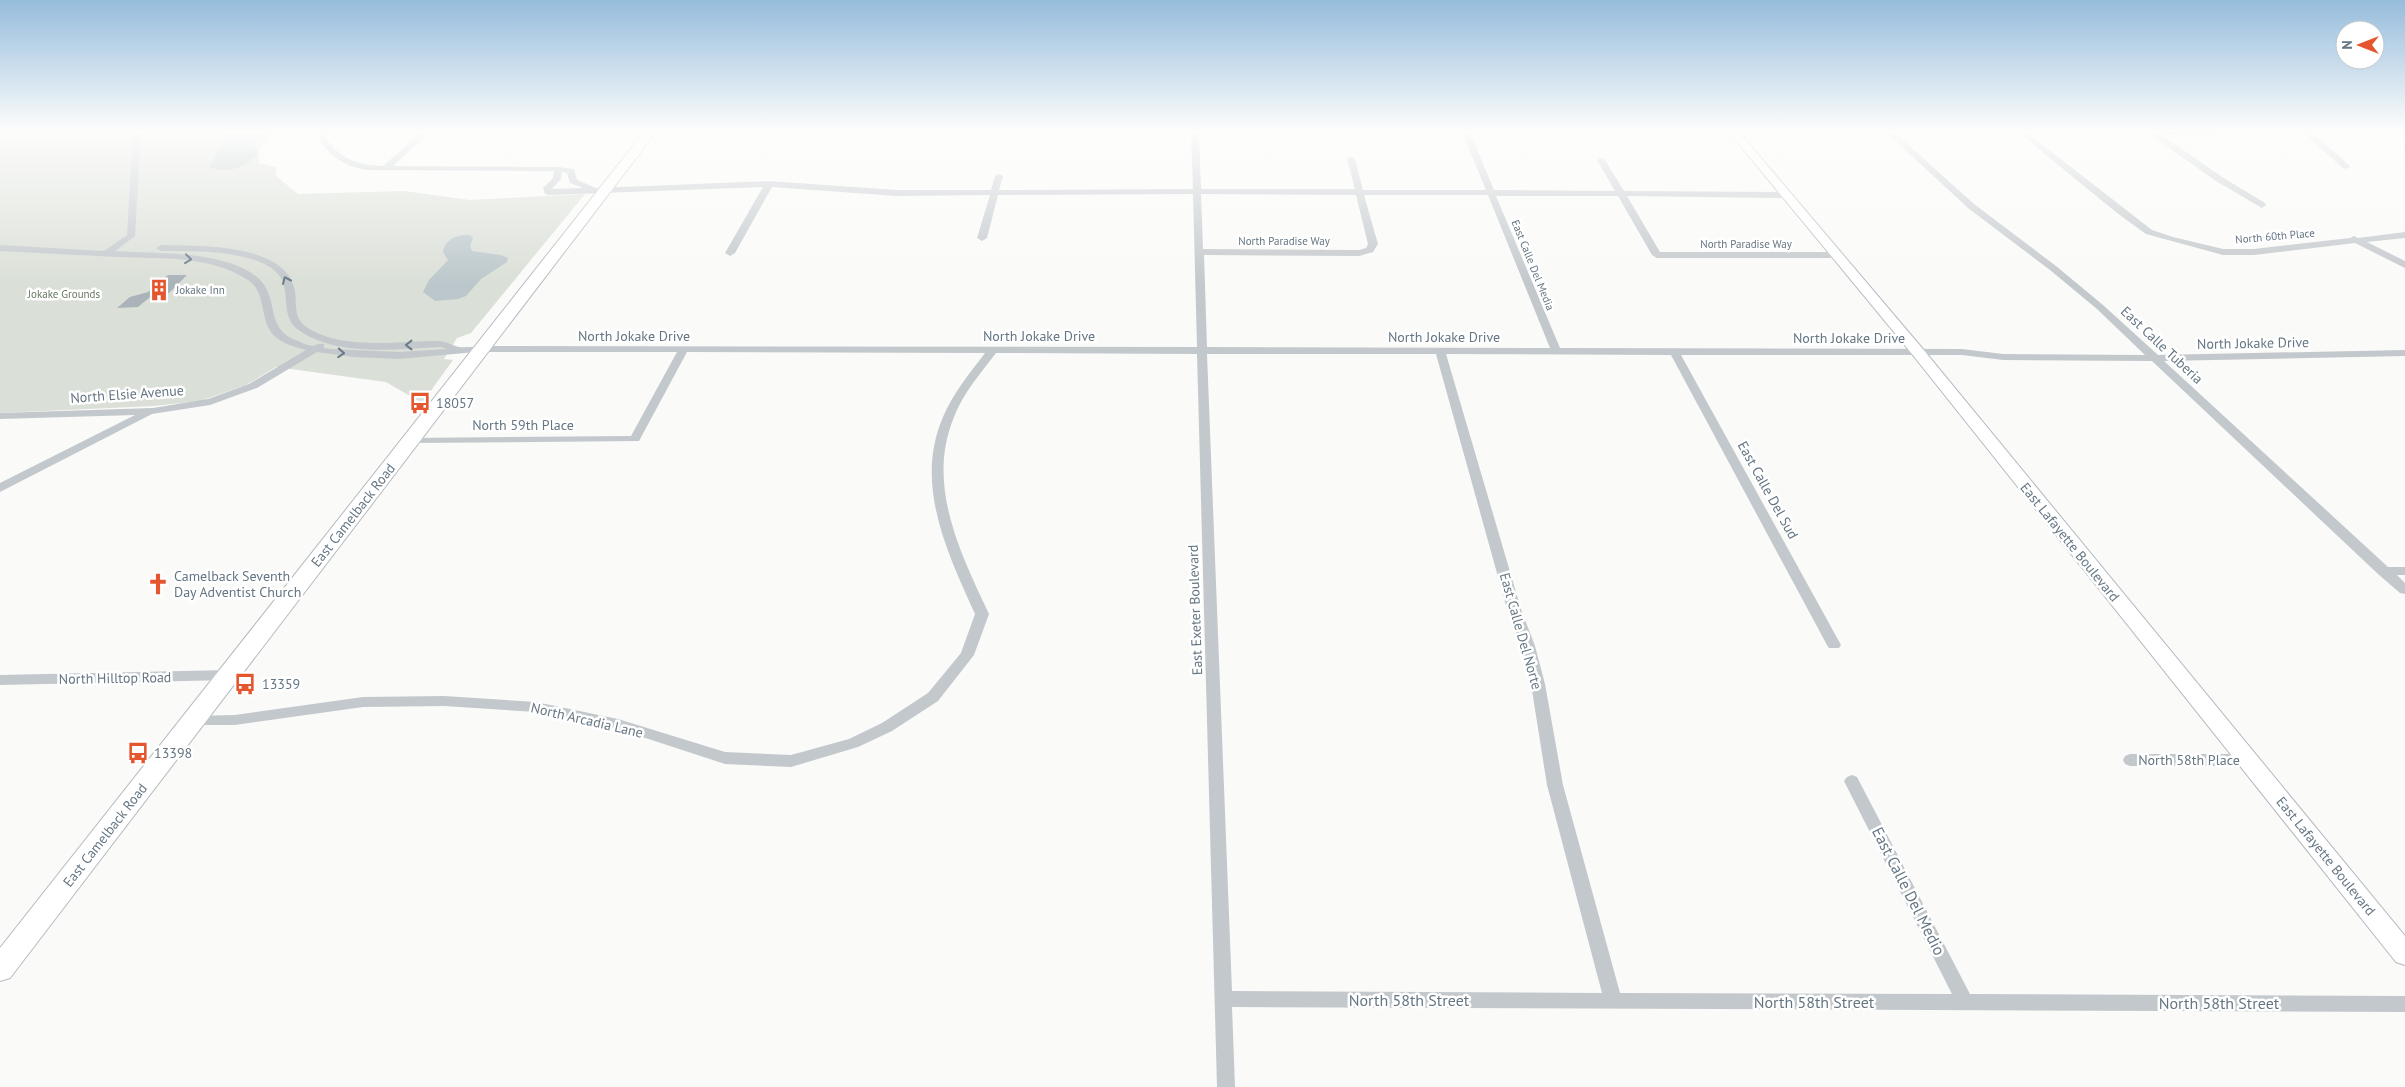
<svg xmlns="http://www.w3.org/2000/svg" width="2405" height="1087" viewBox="0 0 2405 1087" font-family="'PT Sans',sans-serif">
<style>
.green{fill:#dadfd7}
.water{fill:#bbc7cb}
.building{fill:#aab3b9}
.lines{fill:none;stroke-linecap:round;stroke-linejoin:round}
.secondary-casing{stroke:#b3babf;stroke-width:2}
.primary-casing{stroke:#b5babe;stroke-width:2}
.street{fill:#c3c8cc;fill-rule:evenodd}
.secondary{fill:#fff;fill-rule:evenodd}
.primary{fill:#fff;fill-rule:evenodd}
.oneway{stroke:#6a7a87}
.labels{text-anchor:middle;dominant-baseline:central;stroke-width:5;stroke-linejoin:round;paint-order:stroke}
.far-street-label{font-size:11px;fill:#657683;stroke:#fff}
.far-poi-label{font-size:11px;fill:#657683;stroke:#fff;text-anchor:start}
.far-park-label{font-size:11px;fill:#687a64;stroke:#fff}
.street-label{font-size:14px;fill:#657683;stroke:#fff}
.poi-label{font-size:14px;fill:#657683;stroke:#fff;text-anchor:start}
.near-street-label{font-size:16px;fill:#657683;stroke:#fff}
</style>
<rect width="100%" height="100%" fill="#fafaf8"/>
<!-- green -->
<path class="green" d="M0,132H274L259,149V163L276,167V176L298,194L404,191L469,200L585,194L471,333L457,338L444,359L453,360L422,403L386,382L276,367L246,385L200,401L154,406L0,413Z"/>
<!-- water -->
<path class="water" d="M228,132H266L253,145L257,148V156C245,168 225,174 209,167Z
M470,235L473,238L470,246L472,251L501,255L508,258L507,262L481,279L466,296L458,299L435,301L423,292L429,280L448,260L443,252C445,239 457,234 470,235Z"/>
<!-- building -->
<path class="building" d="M168,275H187L169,293H155L138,307L117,308L130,297L148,292Z"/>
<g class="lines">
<!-- secondary casing -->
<g class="secondary-casing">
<path id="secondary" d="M1729,132H1739L1922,348L2405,936V965L2396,962L1912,354Z"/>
</g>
<!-- primary casing -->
<g class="primary-casing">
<path id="primary" d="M644,132H656L10,978L0,981V948Z"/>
</g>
<!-- street -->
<path class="street" d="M133,132H141L135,236L115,251C157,254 223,250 257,277C281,297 263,329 298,341C302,343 309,346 313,346C317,345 318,343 324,344V348L331,349L399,352L447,349L441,347C396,349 339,357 300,331C285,322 287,306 285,290C281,248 192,251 161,251L156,248L161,245C198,246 282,243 294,287C298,300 292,316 305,326C340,351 399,341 439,341C447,341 454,347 460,347C467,348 476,346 483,346L1197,347L1193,194L998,195L987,238L982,241L977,238L990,195L897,196L772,187L735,253L730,256L725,253L763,187L548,195L545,194L543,188L553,178L554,171L365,170L348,165L336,158L325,148L316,134L318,132H326L324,134C337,158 357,165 383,166L422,132H430L393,166L558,167L574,169L577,180L596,188L769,181L897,190H991L995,176L999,174L1003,176L999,190L1193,189L1191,132H1199L1201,189H1355L1347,159L1351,157L1355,159L1363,190H1486L1462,132H1470L1494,190L1615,191L1597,160L1601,158L1605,160L1624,191L1785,192L1789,195L1785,198L1627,196L1660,252H1835L1840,255L1835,258H1657L1652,255L1618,196H1496L1560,348L1962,349L2003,354L2145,355L2097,309L2050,270L1968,208L1886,132H1894L1974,204L2056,266L2103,305L2158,355L2405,350V356L2164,361L2388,567H2405V575H2397L2405,583V594L2400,593L2378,574L2152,361L2003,360L1962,355H1681L1841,645L1839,648H1829L1827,645L1671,355L1446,354L1521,609L1535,646L1545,684L1563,785L1620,993L1952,994L1844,781L1847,777L1852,775L1857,777L1970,994L2405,996V1012L1232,1007L1235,1087H1217L1197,354L996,353C981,373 963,393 954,417C926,485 960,552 989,614L974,655L938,701L892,731L858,747L791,767L725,764L618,729L536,712L444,706L363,707L235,725H188L186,721L188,717L193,716L235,715L363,697L444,696L536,702L618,719L725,752L791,755L849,739L882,723L928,693L961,653L975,614C947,552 914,484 943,417C953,393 970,373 985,353L687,352L639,441L412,443L408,442L406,440L408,438L631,436L677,352H476L399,359L354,357L317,352L257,388L210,405L152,414L0,492V483L135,415L0,419V413L153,408L208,399L249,384L306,350C296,347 286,345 278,339C257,324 269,294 248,280C211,255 160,259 118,257C79,255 39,253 0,251V245L104,251L127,235ZM562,172L567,173L570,183L583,188L552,189L561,179ZM1201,194L1356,195L1368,244L1366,248L1359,250L1203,249ZM1364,195H1488L1550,348L1207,347L1204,255L1359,256L1373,252L1378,244ZM1207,354H1436L1507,609L1521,646L1531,684L1547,785L1602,993L1232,991Z
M2018,132H2026L2152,230L2173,237L2223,249H2254L2350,238L2354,236L2358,238L2405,232V238L2367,242L2405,261V268L2355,243L2254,255H2223L2146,234L2117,213Z
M2151,132H2312L2351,167L2344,169L2305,134L2162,135L2222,177L2265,203L2266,205L2262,208L2216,181L2151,135Z
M229,670L234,671L236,675L234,679L229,680L0,685V675Z
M2130,754H2248L2253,756L2255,760L2253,764L2248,766H2130L2125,764L2123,760L2125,756Z"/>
<!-- secondary -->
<use href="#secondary" class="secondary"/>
<!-- primary -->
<use href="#primary" class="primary"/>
</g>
<!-- one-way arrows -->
<defs><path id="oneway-chevron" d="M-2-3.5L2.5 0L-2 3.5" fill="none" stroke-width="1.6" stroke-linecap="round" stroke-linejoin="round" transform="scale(1.25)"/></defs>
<g class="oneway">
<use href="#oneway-chevron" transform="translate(188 259) rotate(6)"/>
<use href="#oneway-chevron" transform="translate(286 280) rotate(-114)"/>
<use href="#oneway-chevron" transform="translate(409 345) rotate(180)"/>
<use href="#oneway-chevron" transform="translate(341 353) rotate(4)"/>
</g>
<!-- sky -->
<linearGradient id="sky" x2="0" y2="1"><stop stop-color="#96bcdc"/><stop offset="0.46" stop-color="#fdfdfc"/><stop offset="1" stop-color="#fdfdfc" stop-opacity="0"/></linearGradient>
<rect width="2405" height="284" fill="url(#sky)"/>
<!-- icons -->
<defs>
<g id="building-bare" transform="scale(1.725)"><path d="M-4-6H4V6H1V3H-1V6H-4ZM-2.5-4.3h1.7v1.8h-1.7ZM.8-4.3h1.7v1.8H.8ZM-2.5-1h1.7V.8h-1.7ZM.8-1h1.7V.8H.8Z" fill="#e4572e" stroke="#fff" stroke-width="2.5" paint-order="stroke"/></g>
<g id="bus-bare" transform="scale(1.725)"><path d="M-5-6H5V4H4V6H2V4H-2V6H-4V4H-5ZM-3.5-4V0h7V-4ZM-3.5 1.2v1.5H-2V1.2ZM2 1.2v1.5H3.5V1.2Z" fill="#e4572e" stroke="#fff" stroke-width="2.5" paint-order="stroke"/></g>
<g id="church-bare" transform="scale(1.725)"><path d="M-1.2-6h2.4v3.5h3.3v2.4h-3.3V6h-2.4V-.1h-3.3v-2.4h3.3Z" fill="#e4572e" stroke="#fff" stroke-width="2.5" paint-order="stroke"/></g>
</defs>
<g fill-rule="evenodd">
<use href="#building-bare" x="159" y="290"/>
<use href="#bus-bare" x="420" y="403"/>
<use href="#church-bare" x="158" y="584"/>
<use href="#bus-bare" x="245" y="684"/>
<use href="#bus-bare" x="138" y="753"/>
</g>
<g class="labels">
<!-- far-street labels -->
<g class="far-street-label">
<text transform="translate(2275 236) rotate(-5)">North 60th Place</text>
<text x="1284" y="241">North Paradise Way</text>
<text x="1746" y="244">North Paradise Way</text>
<text transform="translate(1533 265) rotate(68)">East Calle Del Media</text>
</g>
<!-- far-poi labels -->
<g class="far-poi-label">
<text x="176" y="290">Jokake Inn</text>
</g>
<!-- far-park labels -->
<g class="far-park-label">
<text x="64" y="294">Jokake Grounds</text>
</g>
<!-- street labels -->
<g class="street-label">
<text x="634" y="336">North Jokake Drive</text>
<text x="1039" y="336">North Jokake Drive</text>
<text x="1444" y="337">North Jokake Drive</text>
<text x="1849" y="338">North Jokake Drive</text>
<text transform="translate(2253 343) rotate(-1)">North Jokake Drive</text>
<text transform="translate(2162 345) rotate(43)">East Calle Tuberia</text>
<text transform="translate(127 394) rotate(-4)">North Elsie Avenue</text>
<text x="523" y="425">North 59th Place</text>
<text transform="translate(1768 490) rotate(61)">East Calle Del Sud</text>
<text transform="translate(353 515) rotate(-52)">East Camelback Road</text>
<text transform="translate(2070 542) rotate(51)">East Lafayette Boulevard</text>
<text transform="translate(1195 610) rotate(-92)">East Exeter Boulevard</text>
<text transform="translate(1521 631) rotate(74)">East Calle Del Norte</text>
<text transform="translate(115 678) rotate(-1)">North Hilltop Road</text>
<text transform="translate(587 720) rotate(13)">North Arcadia Lane</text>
<text x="2189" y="760">North 58th Place</text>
<text transform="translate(105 835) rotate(-52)">East Camelback Road</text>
<text transform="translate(2326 856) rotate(51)">East Lafayette Boulevard</text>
</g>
<!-- poi labels -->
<g class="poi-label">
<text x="436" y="403">18057</text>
<text x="174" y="576">Camelback Seventh<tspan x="174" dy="16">Day Adventist Church</tspan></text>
<text x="262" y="684">13359</text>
<text x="154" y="753">13398</text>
</g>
<!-- near-street labels -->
<g class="near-street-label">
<text transform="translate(1909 891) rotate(63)">East Calle Del Medio</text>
<text x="1409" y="1000">North 58th Street</text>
<text x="1814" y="1002">North 58th Street</text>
<text x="2219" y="1003">North 58th Street</text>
</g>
</g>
<!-- north arrow -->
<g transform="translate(2360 45) rotate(270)"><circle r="24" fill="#ffffff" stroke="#c1c8cd"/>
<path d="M0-4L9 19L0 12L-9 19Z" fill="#e4572e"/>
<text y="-8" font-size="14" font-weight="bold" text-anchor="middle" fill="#657683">N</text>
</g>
</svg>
